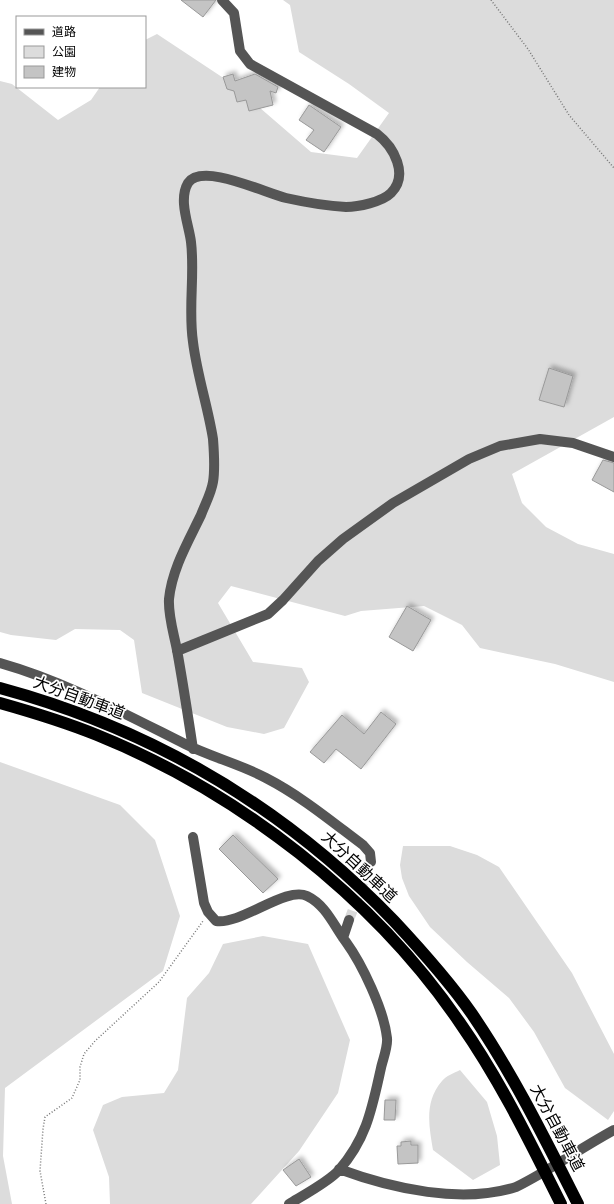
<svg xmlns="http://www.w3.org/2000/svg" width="614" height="1204" viewBox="0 0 614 1204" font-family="'Alegreya Sans','Noto Sans JP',sans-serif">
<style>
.green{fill:#dcdcdc}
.building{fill:#c4c4c4;stroke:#999;filter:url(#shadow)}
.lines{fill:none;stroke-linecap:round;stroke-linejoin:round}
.minor-tunnel{stroke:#d9d9d9;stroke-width:10;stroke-dasharray:10 5;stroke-linecap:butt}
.path{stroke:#777;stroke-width:1.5;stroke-dasharray:1 2;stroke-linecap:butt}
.minor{stroke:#555;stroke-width:10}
.highway{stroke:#000;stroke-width:12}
.labels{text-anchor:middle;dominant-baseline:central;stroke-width:3.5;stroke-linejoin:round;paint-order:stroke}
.street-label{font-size:16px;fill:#000;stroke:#fff}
</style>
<defs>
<filter id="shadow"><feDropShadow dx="3" dy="-3" stdDeviation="2" flood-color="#0004"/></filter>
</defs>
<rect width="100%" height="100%" fill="#fff"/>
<!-- green -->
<path class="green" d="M283,0H614V417L512,474L522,503L546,527L578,544L614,554V682L555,664L480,648L462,625L424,606L361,611L345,616L231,586L218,603L253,662L302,668L309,682L284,728L264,734L227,727L142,693L134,640L120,630L75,629L56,640L11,635L0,632V81L12,84L58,120L91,100L100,87H145V40L157,34L231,83L311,152L357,158L389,113L349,84L299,52L290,5Z
M0,762L120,805L155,840L180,916L163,971L5,1088L3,1156L12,1204H0Z
M403,846H450L477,855L499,867L572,973L614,1054V1111L608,1120L565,1088L534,1032L509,998L467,962L430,927L409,896L402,878L400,865Z
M263,936L308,944L350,1040L338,1093L299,1151L251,1204H110L109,1177L93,1130L103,1105L122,1097L164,1093L178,1070L187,998L209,973L223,944Z
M460,1070L487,1102L497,1136L500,1165L473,1180L433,1150C429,1126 424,1102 442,1081C446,1076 454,1073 460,1070Z"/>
<!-- building -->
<path class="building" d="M181,0H216L203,17Z
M233,74L235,81L255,74L278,87L276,93L270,91L273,105L249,111L246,100L237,102L234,91L227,89L223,77Z
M309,105L341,127L324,152L306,140L314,130L299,120Z
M549,368L573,376L564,407L539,400Z
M603,460L614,463V492L592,480Z
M407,606L431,620L413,651L389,637Z
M381,712L396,724L361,769L336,749L324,763L310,752L342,715L364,734Z
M233,835L278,879L263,893L219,849Z
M385,1100H396L395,1120H384Z
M411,1141V1145H418V1163L398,1164L397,1146H401V1142Z
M299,1159L311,1177L296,1186L283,1170Z"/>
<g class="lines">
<!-- minor-tunnel -->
<path class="minor-tunnel" d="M349,920L371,862"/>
<!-- path -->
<path class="path" d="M491,0L528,49L569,115L614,168
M46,1204L40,1171L43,1129L45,1117L72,1098L80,1080V1067L84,1054L95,1041L159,982L203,921"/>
<!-- minor -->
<path class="minor" d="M177,651L268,614L283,600L318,561L343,539L393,503L469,459L500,446L540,439L573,443L614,457
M0,663C64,681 125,714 185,744C211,757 240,764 266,778C301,796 331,821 363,845L370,853L371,862
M193,749C188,716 183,683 177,650C174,634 168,616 169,599C172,569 188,542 201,515C205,504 211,494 213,482C215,470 214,452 213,439C208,407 197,375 193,342C188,309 195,275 191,242C189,225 178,200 188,183C202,162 265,193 286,198C304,202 327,206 346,207C358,207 382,202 391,193C409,175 394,147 377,134L250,64L240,51L234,13L222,0
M193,837L204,903L208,912L216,921C241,925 286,886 307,896C326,905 334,926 346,942C362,964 384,1010 387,1038C388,1047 383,1059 381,1068C372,1108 367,1138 339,1170C330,1181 302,1196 289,1204
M343,938L349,920
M339,1169C393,1189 462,1204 516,1187C550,1170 581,1148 614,1130"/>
<!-- highway -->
<path class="highway" d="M0,688C152,729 285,808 394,921C422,951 449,981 472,1014C513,1074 545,1139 578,1204
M0,703C32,712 65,722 97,735C238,792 374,897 460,1023C500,1080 530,1142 561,1204"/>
</g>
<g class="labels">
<!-- street labels -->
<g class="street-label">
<text transform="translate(79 698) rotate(20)">大分自動車道</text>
<text transform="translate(359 867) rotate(43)">大分自動車道</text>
<text transform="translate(557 1128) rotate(62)">大分自動車道</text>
</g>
</g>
<!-- legend -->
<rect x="16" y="16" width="130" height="72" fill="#ffffff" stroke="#999999"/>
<rect x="24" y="29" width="20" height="6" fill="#555555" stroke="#999999"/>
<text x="52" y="36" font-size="12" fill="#000000">道路</text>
<rect x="24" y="46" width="20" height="12" fill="#dcdcdc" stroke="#999999"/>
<text x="52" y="56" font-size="12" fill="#000000">公園</text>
<rect x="24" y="66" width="20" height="12" fill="#c4c4c4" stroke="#999999"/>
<text x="52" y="76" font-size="12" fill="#000000">建物</text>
</svg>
